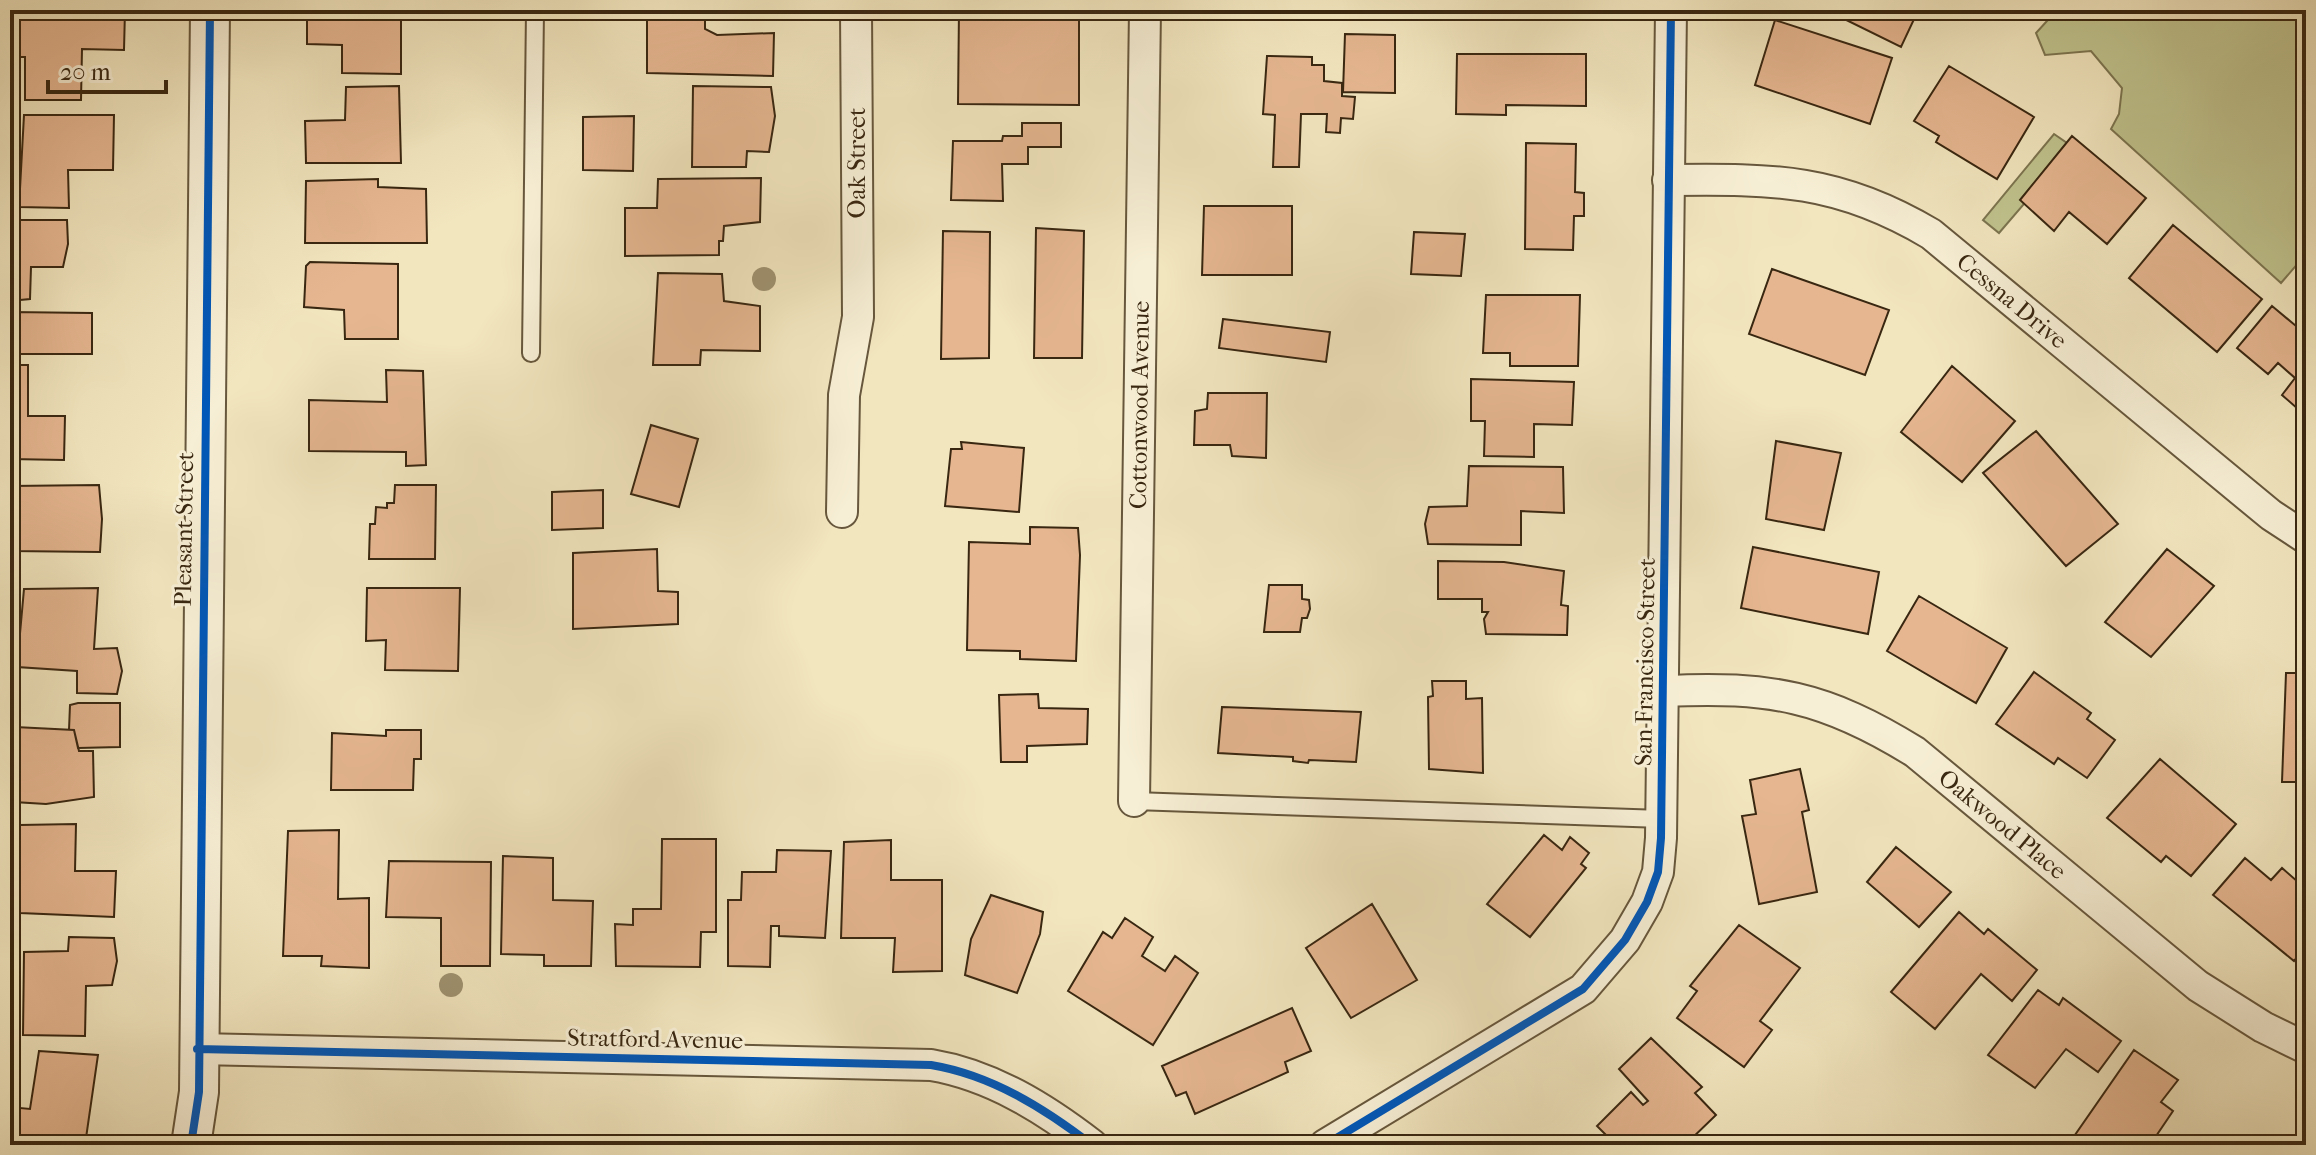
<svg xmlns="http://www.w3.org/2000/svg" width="2316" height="1155" viewBox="0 0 2316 1155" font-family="'IM FELL French Canon',serif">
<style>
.green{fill:#c0c38e;stroke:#7c7550;stroke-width:2}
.building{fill:#e5b690;stroke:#392711;stroke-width:2}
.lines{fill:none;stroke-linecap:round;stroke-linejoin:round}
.service-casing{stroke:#67573c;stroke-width:20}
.minor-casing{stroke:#67573c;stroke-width:34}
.tertiary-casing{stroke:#67573c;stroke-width:42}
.service{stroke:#f7efd5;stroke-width:16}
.minor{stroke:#f7efd5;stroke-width:30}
.tertiary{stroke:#f7efd5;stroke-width:38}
.cycleway-casing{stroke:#f7efd5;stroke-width:13}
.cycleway{stroke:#0057b8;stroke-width:8}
.tree{fill:#9f9270}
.labels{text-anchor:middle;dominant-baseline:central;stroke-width:6;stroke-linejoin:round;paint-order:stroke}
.street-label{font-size:24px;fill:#392711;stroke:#f7efd5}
</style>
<rect width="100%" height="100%" fill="#f2e6bf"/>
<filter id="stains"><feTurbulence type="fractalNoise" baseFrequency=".0025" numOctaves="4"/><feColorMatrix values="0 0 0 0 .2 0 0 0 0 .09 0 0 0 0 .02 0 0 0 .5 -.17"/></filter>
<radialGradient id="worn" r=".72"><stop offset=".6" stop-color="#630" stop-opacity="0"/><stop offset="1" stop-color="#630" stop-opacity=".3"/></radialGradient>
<!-- green -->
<path class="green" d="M2057,10H2234L2239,15L2246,10H2306V254L2281,283L2111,129L2119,114L2122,88L2091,51L2045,55L2036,33Z
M2054,134L2067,143L2021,199L2024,204L1999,233L1983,220Z"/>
<!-- building -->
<path class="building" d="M18,10H125L124,50L82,49L81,100H25V57H19Z
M307,10H401V74L342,73V45L307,44Z
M647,10H705V29L717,35L774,33L773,76L647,73Z
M959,10H1079V105L958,104Z
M1826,10H1905L1916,15L1901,47Z
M1775,20L1892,58L1870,124L1755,85Z
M1345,34L1395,35V93L1343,92Z
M1457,54H1586V106L1506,105V115L1456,114Z
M1267,56L1312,57V65H1324V81L1342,83V96L1355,97L1353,119L1341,118L1340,133L1326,132L1327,114H1301L1299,167H1273L1275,115L1263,114Z
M1949,66L2034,117L1997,179L1936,142L1939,136L1914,121Z
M399,86L401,163H306L305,121L345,120L346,87Z
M693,86L771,87L775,116L769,152L747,151L746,167H692Z
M24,115H114L113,170H68L69,208L19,207Z
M634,116L633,171L583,170V117Z
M1022,123H1061V147H1028V164H1002L1003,201L951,200L953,141H1002L1003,136H1022Z
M2072,136L2146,198L2107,244L2069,212L2054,231L2020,200Z
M1526,143L1576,144L1575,192L1584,193V216H1574L1573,250L1525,249Z
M761,178L760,222L724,226L723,241H719V255L625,256V208H657L658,179Z
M378,179V187L426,189L427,243H305L306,181Z
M1204,206H1292V275H1202Z
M10,220H67L68,244L63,267H31L30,299L10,301Z
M2173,225L2262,299L2217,352L2129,278Z
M1036,228L1084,231L1082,358H1034Z
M943,231L990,232L989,358L941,359Z
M1414,232L1465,234L1461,276L1411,274Z
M310,262L398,264V339H345L344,310L304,307L306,266Z
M1772,269L1889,310L1865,375L1749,334Z
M658,273L722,274L724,301L760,306V351L701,350L700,365H653Z
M1486,295H1580L1578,366H1510V353H1483Z
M2272,306L2296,326L2301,321L2306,325V416L2282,395L2295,378L2278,363L2268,374L2237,348Z
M10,312L92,313V354H10Z
M1223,319L1330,332L1326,362L1219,348Z
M10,365H28V416H65L64,460L10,459Z
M1952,366L2015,421L1962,482L1901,432Z
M386,370L423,371L426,465L406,466V452L309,451V400L387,402Z
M1471,379L1574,382L1572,425L1534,424V457L1484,456L1485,421H1471Z
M1208,393H1267L1266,458L1232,456L1230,445H1194L1195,411L1207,409Z
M651,425L698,439L679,507L631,494Z
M2036,431L2118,524L2066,566L1983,473Z
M1776,441L1841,453L1824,530L1766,519Z
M961,442L1024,448L1019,512L945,506L951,449H962Z
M1469,466L1563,467L1564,513L1521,511V545L1428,544L1425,524L1429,507L1467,506Z
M99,485L102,519L100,552L10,551V486Z
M395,485H436L435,559H369L370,524H375L376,507L387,508V503H394Z
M603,490V528L552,530V492Z
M1030,527L1078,528L1080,555L1076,661L1020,659V651L967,650L969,542L1030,544Z
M1753,547L1879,572L1868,634L1741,608Z
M657,549L658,591L678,592V624L573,629V553Z
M2167,549L2214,586L2151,657L2105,622Z
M1438,561L1504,562L1564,571L1561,605L1568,606L1567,635L1486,634L1484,619L1488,612H1482V599H1438Z
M1269,585H1302V599L1309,600L1310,609L1307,618H1302L1300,632H1264Z
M98,588L94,649L117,648L122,671L117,694L77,693V671L17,667L24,589Z
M367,588H460L458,671L385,670L386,640L366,641Z
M1919,596L2007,648L1976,703L1887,651Z
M2034,672L2091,713L2087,719L2115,740L2087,778L2058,758L2054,764L1996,724Z
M2286,673H2306V782H2282Z
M1432,681H1466V699L1482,698L1483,773L1429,769L1428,697L1433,696Z
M1038,694L1039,708L1088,709L1087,744L1027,746V762H1001L999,695Z
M78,703H120V747L78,748L74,730H69L70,705Z
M1222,707L1361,712L1356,762L1309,760L1308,763L1293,761V757L1218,753Z
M15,727L74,730L79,751H93L94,797L46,804L14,802Z
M386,730H421V759H414L413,790H331L332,733L386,736Z
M2160,759L2236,824L2191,876L2166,856L2161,862L2107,818Z
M1800,769L1809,810L1802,812L1817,892L1759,904L1742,816L1756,814L1750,780Z
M76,824L75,871H116L114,917L20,913V825Z
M339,830L338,899L369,898V968L321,966L322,956H283L288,831Z
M1544,835L1562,850L1570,837L1589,853L1581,864L1586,868L1530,937L1487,904Z
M662,839H716V932H701L700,967L616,966L615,924L633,925V909H661Z
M891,840V880H942V971L893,972L895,938H841L844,842Z
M1896,847L1951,892L1919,927L1867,882Z
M777,850L831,851L825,938L779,936V926H771L770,967L728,966V900H741L742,872H776Z
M503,856L553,858V900L593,901L591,966H544V955L501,954Z
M2245,858L2271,880L2282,868L2306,889V947L2294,961L2213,895Z
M389,861L491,862L490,966H441V918L386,917Z
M991,895L1043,912L1040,934L1017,993L965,975L971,939Z
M1372,904L1417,980L1351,1018L1306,948Z
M1959,912L1984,934L1988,929L2037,970L2012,1001L1981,974L1935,1029L1891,992Z
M1125,918L1153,937L1142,956L1165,971L1175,956L1198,973L1153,1045L1068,991L1103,932L1112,938Z
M1739,925L1800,968L1760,1021L1772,1030L1744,1067L1677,1018L1697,991L1690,986Z
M69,937L114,938L117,961L112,985L86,986L85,1036L23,1035L24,952L68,951Z
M2038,990L2059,1005L2063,998L2121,1041L2098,1072L2066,1049L2035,1088L1988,1055Z
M1292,1008L1311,1051L1285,1062L1288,1072L1195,1114L1186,1092L1176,1096L1162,1066Z
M1651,1038L1702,1087L1695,1093L1716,1115L1685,1145H1616L1597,1126L1631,1092L1643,1105L1648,1101L1619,1069Z
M2134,1050L2178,1080L2161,1102L2173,1111L2150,1145H2068Z
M39,1051L98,1055L85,1145L10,1142V1107L30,1109Z
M1830,1136L1833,1145H1807Z
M600,1140L643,1141V1145H600Z"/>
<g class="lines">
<!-- service casing -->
<g class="service-casing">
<path id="service" d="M531,353L535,10
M1134,801L1662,819"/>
</g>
<!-- minor casing -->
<g class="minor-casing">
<g id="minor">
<path id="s1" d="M1668,180C1773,179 1837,178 1931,234L2271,515L2306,538"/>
<path d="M842,512L844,395L858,317L856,10"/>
<path id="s2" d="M1665,691C1770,686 1825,696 1915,752L2198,986L2263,1027L2306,1048"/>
<path id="s3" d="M1134,801L1145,10"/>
<path d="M197,1049L931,1065C991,1075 1044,1108 1092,1145"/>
<path d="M1325,1145L1583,989L1625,940L1647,902L1658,872L1661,838L1671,10"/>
</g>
</g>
<!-- tertiary casing -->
<g class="tertiary-casing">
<path id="tertiary" d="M191,1145L199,1092L210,10"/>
</g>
<!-- service -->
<use href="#service" class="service"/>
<!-- minor -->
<use href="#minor" class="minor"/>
<!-- tertiary -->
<use href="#tertiary" class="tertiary"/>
<!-- cycleway casing -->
<g class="cycleway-casing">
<path id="cycleway" d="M197,1049L931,1065C991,1075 1044,1108 1092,1145
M191,1145L199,1092L210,10
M1325,1145L1583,989L1625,940L1647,902L1658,872L1661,838L1671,10"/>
</g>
<!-- cycleway -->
<use href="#cycleway" class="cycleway"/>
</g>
<!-- trees -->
<g class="tree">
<circle cx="764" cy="279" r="12"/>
<circle cx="451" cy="985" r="12"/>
</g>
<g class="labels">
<!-- street labels -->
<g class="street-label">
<text transform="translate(857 163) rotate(-90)">Oak Street</text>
<text stroke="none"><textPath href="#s1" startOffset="378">Cessna Drive</textPath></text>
<text stroke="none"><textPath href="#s3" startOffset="396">Cottonwood Avenue</textPath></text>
<text transform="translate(184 529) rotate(-89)">Pleasant Street</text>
<text transform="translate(1645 662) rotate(-89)">San Francisco Street</text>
<text stroke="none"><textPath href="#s2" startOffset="376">Oakwood Place</textPath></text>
<text transform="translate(655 1039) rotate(1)">Stratford Avenue</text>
</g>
</g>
<!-- margin -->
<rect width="2316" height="1155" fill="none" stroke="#f2e6bf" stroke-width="40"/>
<rect x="12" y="12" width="2292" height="1131" fill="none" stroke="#392711" stroke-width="4"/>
<rect x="20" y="20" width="2276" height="1115" fill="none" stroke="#392711" stroke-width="2"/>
<!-- scale -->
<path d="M48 80v12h118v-12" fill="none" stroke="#392711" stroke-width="4"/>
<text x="60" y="80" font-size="24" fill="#392711" stroke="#f7efd5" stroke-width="6" paint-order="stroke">20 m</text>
<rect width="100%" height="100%" filter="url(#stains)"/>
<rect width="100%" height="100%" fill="url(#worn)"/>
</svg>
